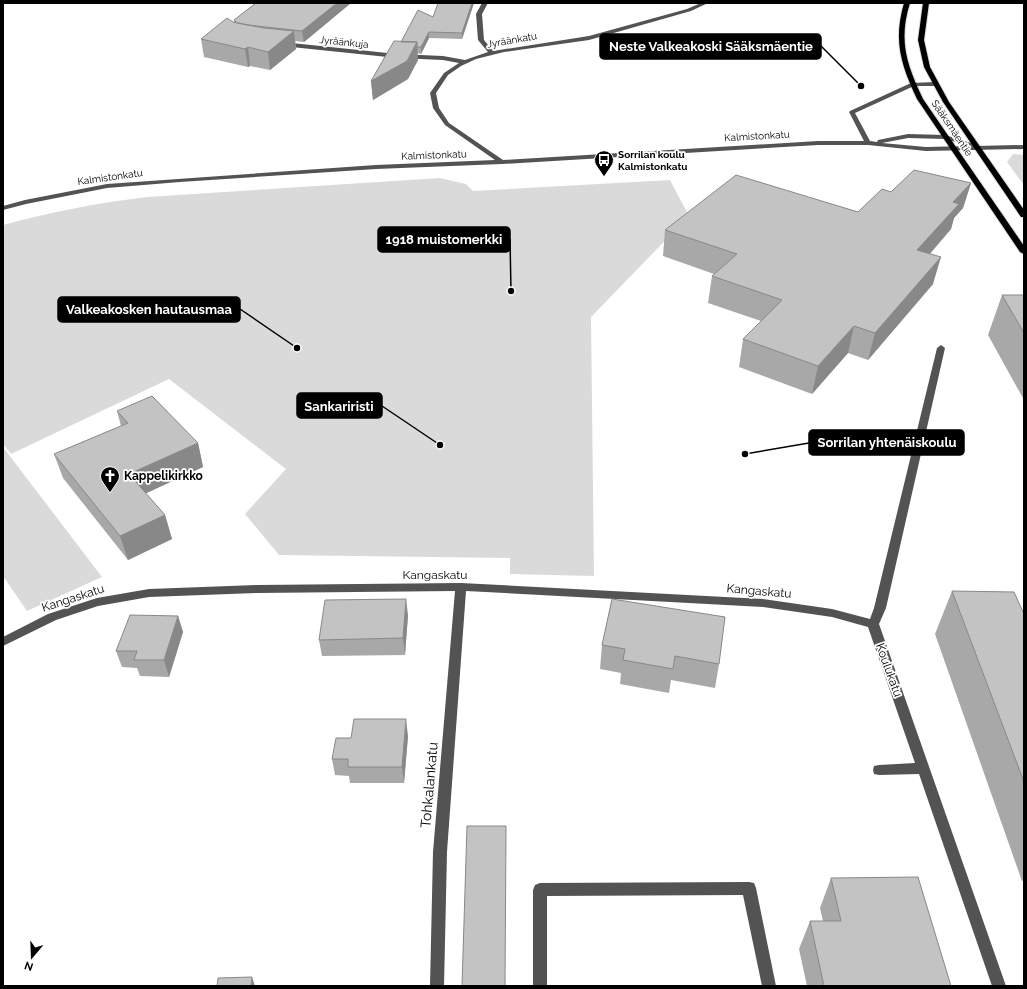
<svg xmlns="http://www.w3.org/2000/svg" width="1027" height="989" viewBox="0 0 1027 989" font-family="Raleway,sans-serif">
<style>
.green{fill:#dadada}
.lines{fill:none;stroke-linecap:round;stroke-linejoin:round}
.major-casing{stroke:#dbdbdb;stroke-width:2}
.minor{fill:#535353;fill-rule:evenodd}
.major{fill:#000;fill-rule:evenodd}
.wall{fill:#a8a8a8}
.shaded-wall{fill:#888}
.building{fill:#c3c3c3;stroke:#888}
.labels{text-anchor:middle;dominant-baseline:central;stroke-width:3.5;stroke-linejoin:round;paint-order:stroke}
.far-street-label{font-size:10px;fill:#000;stroke:#fff}
.far-poi-label{font-size:10px;font-weight:bold;fill:#000;stroke:#fff;text-anchor:start}
.poi-label{font-size:12px;font-weight:bold;fill:#000;stroke:#fff;text-anchor:start}
.street-label{font-size:12px;fill:#000;stroke:#fff}
.near-street-label{font-size:14px;fill:#000;stroke:#fff}
.leader{fill:none;stroke:#000;stroke-width:1.5}
.callout-dot{fill:#000;stroke:#fff;stroke-width:1.5}
.callout{fill:#000;stroke:#000;stroke-width:1.5}
.callout-label{font-size:13px;text-anchor:middle;font-weight:bold;fill:#fff}
</style>
<rect width="100%" height="100%" fill="#fff"/>
<!-- green -->
<path class="green" d="M1013,154L1024,155V185L1007,162Z
M440,178L466,184L473,191L670,180L689,216L591,317L594,576L510,574V558L279,555L245,514L286,469L169,379L11,454L3,444V225C51,212 97,203 147,197Z
M3,447L102,577L27,611L3,576Z"/>
<g class="lines">
<!-- major casing -->
<g class="major-casing">
<path id="major" d="M904,3H910C898,41 907,65 923,99L1024,246V254L1020,252L917,99C901,65 893,41 904,3Z
M923,3H929L924,40L930,67L949,102L1024,210V217H1021L943,102L924,67L918,40Z"/>
</g>
<!-- minor -->
<path class="minor" d="M482,3H488L482,14L484,40L493,51L589,36L687,9L701,3H708L691,11L589,40L504,52L476,59L461,66L448,75L436,93L439,108L449,123L503,160L818,141H864L849,112L850,111L911,83L935,82L938,84L935,86H914L855,113L870,141L877,142L878,140L908,134L945,135L974,144L975,146L1024,145V149L926,151L868,145H818L502,164L376,169L180,182L107,188L26,204L3,210V206L25,200L107,184L376,165L495,160L445,125L433,108L430,93L444,73L459,63L443,60L397,58L282,46L279,44L282,42L397,54L443,56L465,60L488,52L478,40L476,14ZM908,138L945,139L969,146L926,147L882,143Z
M941,345L945,348L886,608L879,624L1006,986H992L919,774L879,775L874,774L873,770L874,766L879,765L915,763L868,627L832,617L763,607L466,591L447,852L444,986H430L433,852L455,591L257,593L149,597L98,606L56,620L3,646V637L48,614L97,598L149,589L257,585L461,583L763,599L832,609L870,619L874,608L937,348Z
M749,882L754,883L756,888L776,986H762L743,895L547,896V986H533V890L535,885L540,883Z"/>
<!-- major -->
<use href="#major" class="major"/>
</g>
<!-- wall -->
<path class="wall" d="M256,3H351L304,42L295,41L296,49L270,70L250,66L248,67L204,57L201,39L234,22V20Z
M474,3L462,39L429,38L421,54L417,53L418,60L408,79L373,100L371,81L401,42L433,17Z
M971,183L963,208L954,218L951,229L930,254L933,284L868,360L848,353L812,394L739,367L743,339L761,321L708,303L712,276L714,274L663,256L665,230L858,212L891,192Z
M1002,295H1024V400L988,335Z
M117,411L198,443L203,467L145,493L165,515L172,539L128,560L63,478L54,454L121,426Z
M952,591L1024,614V881H1022L935,634Z
M612,599L719,664L715,688L671,680L669,693L620,684L621,673L600,669L602,645Z
M408,615L405,655L322,656L319,640Z
M178,616L183,632L169,677L140,676L137,668L122,667L116,651Z
M408,736L404,783H350L349,776L335,775L332,759L351,738Z
M831,878L951,986H807L799,949L810,921H823L820,908Z"/>
<!-- shaded-wall -->
<path class="shaded-wall" d="M337,3H351L304,42L302,31Z
M472,3H474L462,39V33Z
M294,31L296,49L270,70L268,52Z
M429,32V38L421,54V47Z
M417,42L418,60L408,79L373,100L371,81Z
M248,47L250,66L248,67L245,49Z
M971,183L963,208L954,218L951,229L910,276L917,250L953,202Z
M941,257L933,284L868,360L875,333Z
M854,326L848,353L812,394L818,366Z
M198,443L203,467L136,498L129,474Z
M165,515L172,539L128,560L120,536Z
M406,599L408,615L405,655L403,638Z
M178,616L183,632L169,677L164,660Z
M406,719L408,736L404,783L402,767Z
M252,977L255,986H251Z"/>
<!-- building -->
<path class="building" d="M256,3H337L302,31L248,25L237,23L234,20Z
M438,3H472L462,33L429,32L421,47H417V42H401L418,10L433,17Z
M227,18L233,22L264,28L294,31L268,52L248,47L245,49L201,39Z
M394,41L417,42L407,61L371,81Z
M914,170L971,183L953,202L959,204L917,250L941,257L875,333L854,326L818,366L743,339L782,300L712,276L737,254L665,230L736,175L858,212L882,189L891,192Z
M1002,295H1024V333Z
M152,396L198,443L129,474L165,515L120,536L54,454L128,423L117,411Z
M952,591L1014,592L1024,614V782Z
M406,599L403,638L319,640L325,600Z
M612,599L725,617L719,664L675,656L673,669L623,660L625,649L602,645Z
M130,615L178,616L164,660H134L137,651H116Z
M354,719H406L402,767H348V759H332L336,738H351Z
M467,826H506L505,986H462Z
M918,877L951,986H824L810,921H841L831,878Z
M252,977L251,986H217L218,978Z"/>
<!-- icons -->
<defs>
<g id="bus-pin" transform="scale(1)"><path d="M0 17L-7.5 6A9.5 9.5 0 1 1 7.5 6Z" fill="#000" stroke="#fff"/><path d="M-5-6H5V4H4V6H2V4H-2V6H-4V4H-5ZM-3.5-4V0h7V-4ZM-3.5 1.2v1.5H-2V1.2ZM2 1.2v1.5H3.5V1.2Z" fill="#fff"/></g>
<g id="church-pin" transform="scale(1)"><path d="M0 17L-7.5 6A9.5 9.5 0 1 1 7.5 6Z" fill="#000" stroke="#fff"/><path d="M-1.2-6h2.4v3.5h3.3v2.4h-3.3V6h-2.4V-.1h-3.3v-2.4h3.3Z" fill="#fff"/></g>
</defs>
<g fill-rule="evenodd">
<use href="#bus-pin" x="604" y="160"/>
<use href="#church-pin" x="110" y="476"/>
</g>
<g class="labels">
<!-- far-street labels -->
<g class="far-street-label">
<text transform="translate(512 40) rotate(-10)">Jyräänkatu</text>
<text transform="translate(344 42) rotate(6)">Jyräänkuja</text>
<text transform="translate(952 128) rotate(56)">Sääksmäentie</text>
<text transform="translate(757 136) rotate(-3)">Kalmistonkatu</text>
<text transform="translate(434 155) rotate(-2)">Kalmistonkatu</text>
<text transform="translate(110 177) rotate(-8)">Kalmistonkatu</text>
</g>
<!-- far-poi labels -->
<g class="far-poi-label">
<text x="618" y="154">Sorrilan koulu<tspan x="618" dy="12">Kalmistonkatu</tspan></text>
</g>
<!-- poi labels -->
<g class="poi-label">
<text x="124" y="476">Kappelikirkko</text>
</g>
<!-- street labels -->
<g class="street-label">
<text x="435" y="575">Kangaskatu</text>
<text transform="translate(759 591) rotate(5)">Kangaskatu</text>
<text transform="translate(73 598) rotate(-18)">Kangaskatu</text>
<text transform="translate(889 670) rotate(70)">Koulukatu</text>
</g>
<!-- near-street labels -->
<g class="near-street-label">
<text transform="translate(429 785) rotate(-85)">Tohkalankatu</text>
</g>
</g>
<!-- callouts -->
<path class="leader" d="M861 86L821 46M511 291L510 239M297 348L240 309M440 445L382 406M745 454L809 443"/>
<g class="callout-dot">
<circle cx="861" cy="86" r="4"/>
<circle cx="511" cy="291" r="4"/>
<circle cx="297" cy="348" r="4"/>
<circle cx="440" cy="445" r="4"/>
<circle cx="745" cy="454" r="4"/>
</g>
<g class="callout">
<rect x="600" y="34" width="221" height="25" rx="4"/>
<rect x="378" y="227" width="132" height="25" rx="4"/>
<rect x="58" y="297" width="182" height="25" rx="4"/>
<rect x="297" y="393" width="85" height="25" rx="4"/>
<rect x="809" y="430" width="155" height="25" rx="4"/>
</g>
<g class="callout-label">
<text x="711" y="51">Neste Valkeakoski Sääksmäentie</text>
<text x="444" y="244">1918 muistomerkki</text>
<text x="149" y="314">Valkeakosken hautausmaa</text>
<text x="339" y="411">Sankariristi</text>
<text x="887" y="447">Sorrilan yhtenäiskoulu</text>
</g>
<!-- border -->
<rect width="1027" height="989" fill="none" stroke="#000000" stroke-width="8"/>
<!-- north arrow -->
<g transform="translate(32 957) rotate(199)" stroke="#ffffff" stroke-width="3" paint-order="stroke">
<path d="M0-3L7 15L0 10L-7 15Z" fill="#000000"/>
<text y="-6" font-size="11" font-weight="bold" text-anchor="middle" fill="#000000">N</text>
</g>
</svg>
